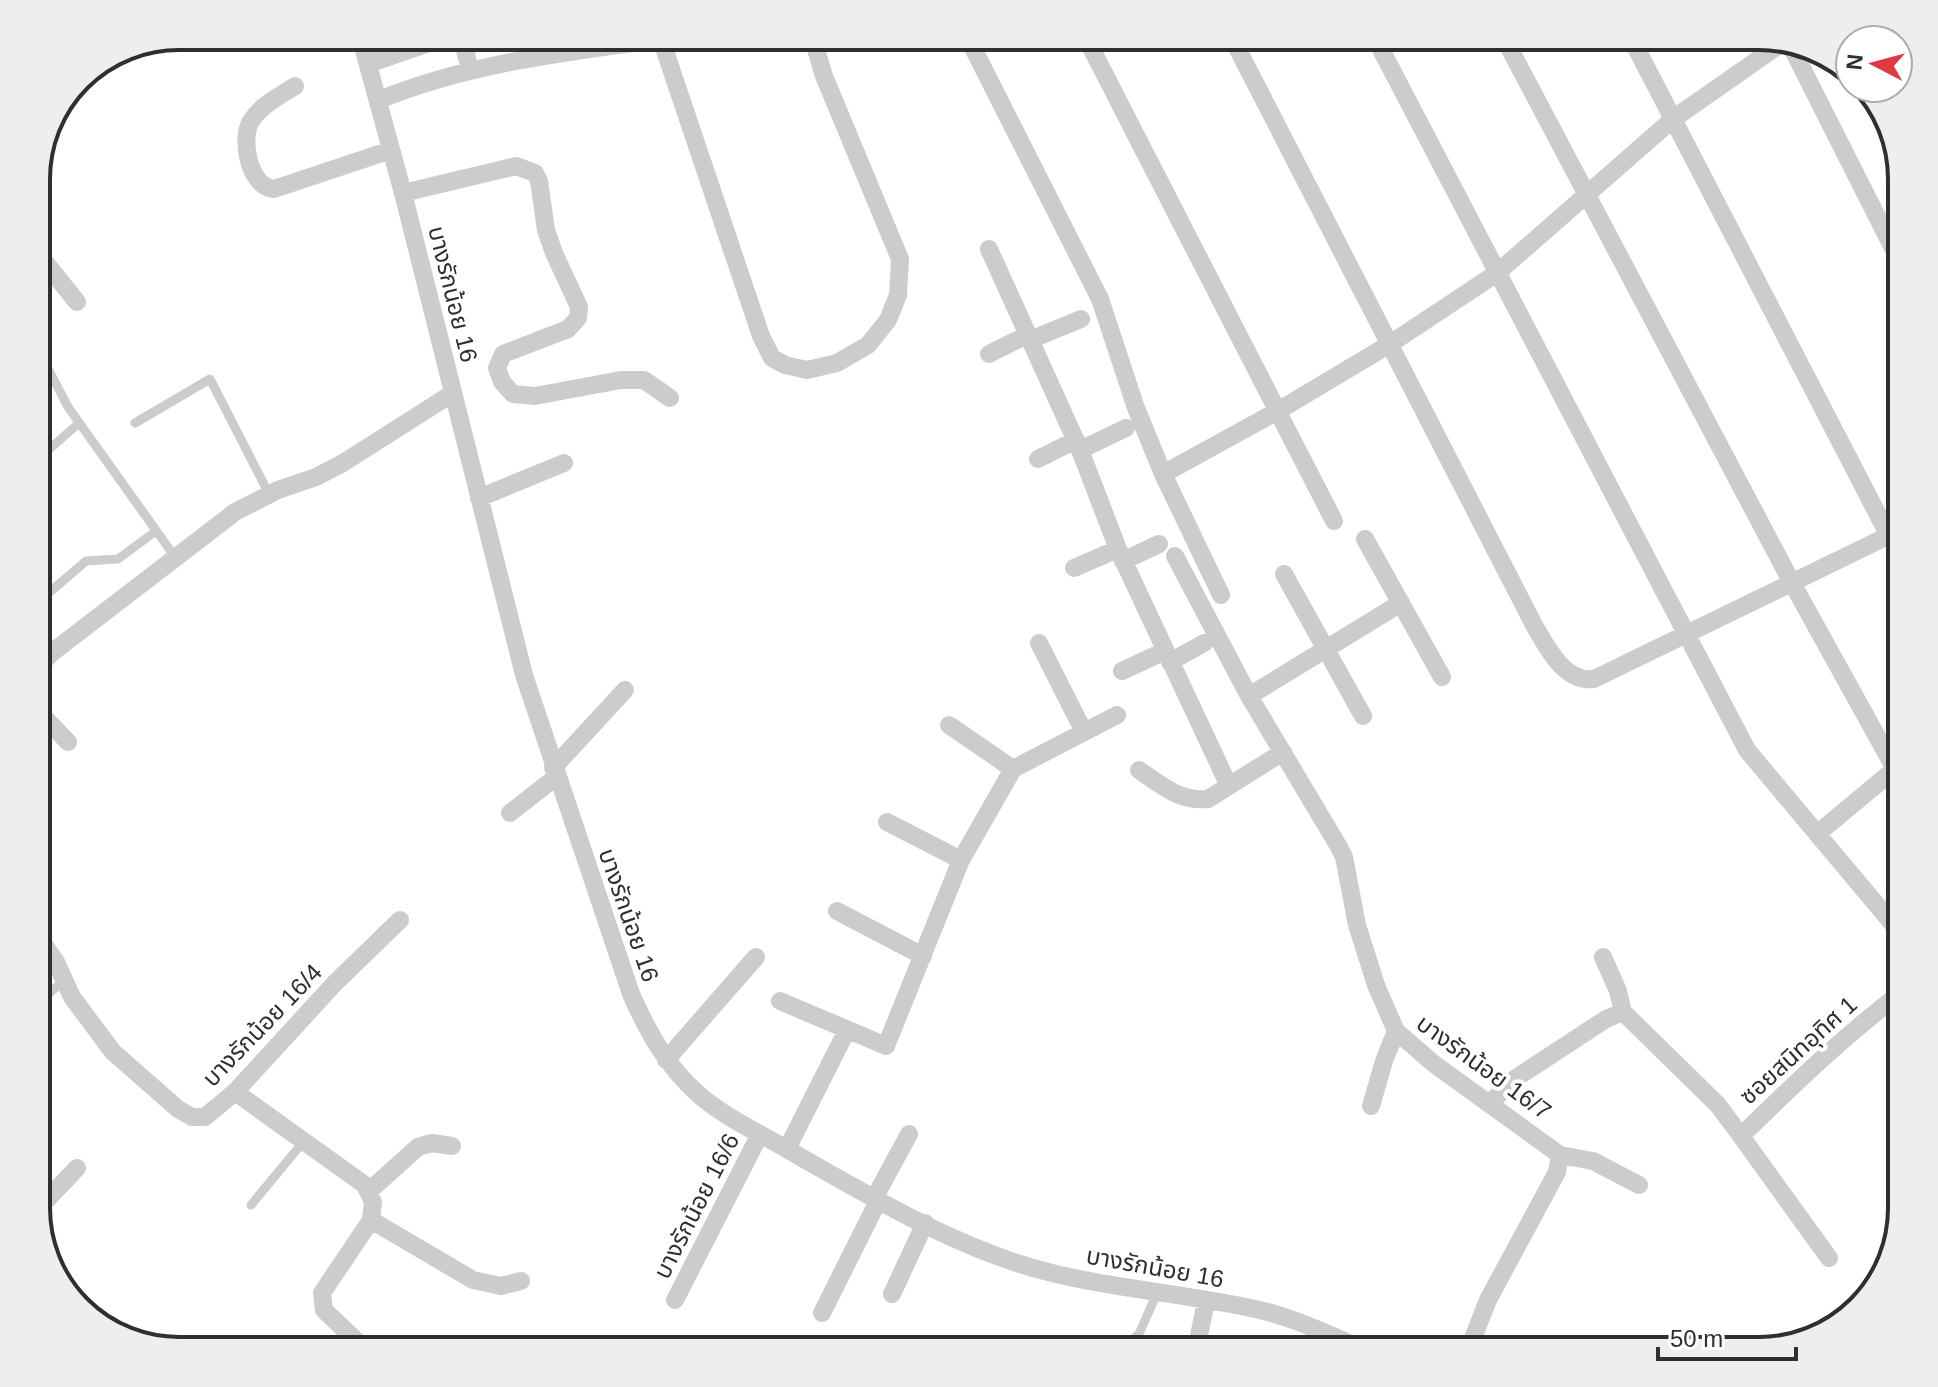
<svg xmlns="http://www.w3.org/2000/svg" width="1938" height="1387" viewBox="0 0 1938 1387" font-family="Helvetica,'Noto Sans Thai',sans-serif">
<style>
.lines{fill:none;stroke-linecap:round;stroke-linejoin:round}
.lane{stroke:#ccc;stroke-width:9}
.street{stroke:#ccc;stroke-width:18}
.labels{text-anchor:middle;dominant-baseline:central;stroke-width:8;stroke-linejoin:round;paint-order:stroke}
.street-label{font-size:24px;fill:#2f2f2f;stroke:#fff}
.rim{fill:none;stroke:#2f2f2f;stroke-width:4}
</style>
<rect width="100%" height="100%" fill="#fff"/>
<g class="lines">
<!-- lane -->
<path class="lane" d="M40,353L68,407L175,557
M135,423L210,379L269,494
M36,461L79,423
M51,591L86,561L118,559L156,531
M36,1009L42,1000L64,980
M251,1205L304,1141
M1119,1351L1139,1334L1157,1293"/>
<!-- street -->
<path class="street" d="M360,36L403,193L524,675L631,994C648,1032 666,1065 697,1093C725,1118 758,1132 790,1151C869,1196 963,1252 1052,1273C1120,1290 1191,1294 1260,1310C1297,1319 1333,1336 1367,1351
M461,36L470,69
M967,36L1100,299L1136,408L1163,474L1221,595
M1085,36L1334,521
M1231,36L1534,625C1547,647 1564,683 1594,679L1902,529
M1374,36L1747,750L1902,935
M1503,36L1791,581L1895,769L1902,775
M1630,36L1889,536
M661,39L761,336L772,358L785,365L807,370L837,363L868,345L888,320L898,295L900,259L824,76L812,36
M1791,46L1902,266
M368,64L438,40L459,36
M295,86C280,96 261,105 251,121C240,139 249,187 274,189L391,150
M379,100C477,60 580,51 683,36
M403,193L516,166L535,173L539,181L546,230L554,253L579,307L578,318L568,329L503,354L497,368L502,382L513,394L535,396L621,380H644L670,398
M989,249L1080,450L1118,549L1228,784
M36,251L77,302
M1030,340L1081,319
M989,354L1027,335
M1080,450L1126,428
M1038,459L1076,440
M1163,474L1276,412L1390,344L1497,273L1673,119L1782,43
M479,498L564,463
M1365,539L1442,677
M1175,556L1249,696L1339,847L1344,857L1357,925L1376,985L1396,1031L1434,1064L1560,1155L1557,1172L1488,1300L1468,1351
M1123,561L1159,544
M1074,568L1118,549
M1284,574L1363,716
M1039,643L1084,732
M1170,662L1204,643
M36,669L54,651L235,512L278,490L316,477L343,463L453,393
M1122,671L1165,651
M1249,696L1401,603
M36,709L68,742
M949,725L1013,769
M553,768L625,690
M1139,770C1161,785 1180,802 1208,799L1283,752
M510,813L556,777
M887,822L961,860
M1817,834L1895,769
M837,911L923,956
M36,933L56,962L72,997L113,1052L178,1109L192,1117H205L235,1092L334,984L400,920
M1603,957L1618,991L1623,1012
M780,1001L886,1046L961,860L1013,769L1117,715
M666,1060L756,957
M235,1092L365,1185L373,1202L371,1220L322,1293L324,1310L367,1351
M1490,1103L1516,1078L1606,1019L1623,1012L1718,1105L1741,1136C1793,1085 1844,1036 1902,992
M1371,1106L1384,1061L1396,1031
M1741,1136L1829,1258
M787,1149L847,1030
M1560,1155L1593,1161L1639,1185
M368,1192L418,1147L432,1143L452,1146
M875,1197L909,1134
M36,1211L77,1168
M371,1220L473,1280L501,1286L521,1281
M892,1294L925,1223
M675,1300L760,1134
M822,1313L879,1199
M1196,1351L1206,1301"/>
</g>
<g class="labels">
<!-- street labels -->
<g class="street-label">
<text transform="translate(453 294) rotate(76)">บางรักน้อย 16</text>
<text transform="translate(629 915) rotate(71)">บางรักน้อย 16</text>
<text transform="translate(262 1025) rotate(-46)">บางรักน้อย 16/4</text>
<text transform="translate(1798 1050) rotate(-42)">ซอยสนิทอุทิศ 1</text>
<text transform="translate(1484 1067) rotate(36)">บางรักน้อย 16/7</text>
<text transform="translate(696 1206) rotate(-63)">บางรักน้อย 16/6</text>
<text transform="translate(1155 1267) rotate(10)">บางรักน้อย 16</text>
</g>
</g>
<!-- crop -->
<path d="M0 0H1938V1387H0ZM179 50H1759A129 129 0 0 1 1888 179V1208A129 129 0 0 1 1759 1337H179A129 129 0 0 1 50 1208V179A129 129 0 0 1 179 50Z" fill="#eee" fill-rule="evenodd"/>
<path class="rim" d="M179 50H1759A129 129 0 0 1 1888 179V1208A129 129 0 0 1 1759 1337H179A129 129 0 0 1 50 1208V179A129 129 0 0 1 179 50Z"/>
<!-- north arrow -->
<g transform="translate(1874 64) rotate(276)"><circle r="38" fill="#ffffff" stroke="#acacac" stroke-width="2"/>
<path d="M0-6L14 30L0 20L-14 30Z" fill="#dd3a43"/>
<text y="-12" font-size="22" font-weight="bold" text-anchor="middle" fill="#2f2f2f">N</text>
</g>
<!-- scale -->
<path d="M1658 1347v12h138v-12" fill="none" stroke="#2f2f2f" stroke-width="4"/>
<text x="1670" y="1347" font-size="24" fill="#2f2f2f" stroke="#ffffff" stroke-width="6" paint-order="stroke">50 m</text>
</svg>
